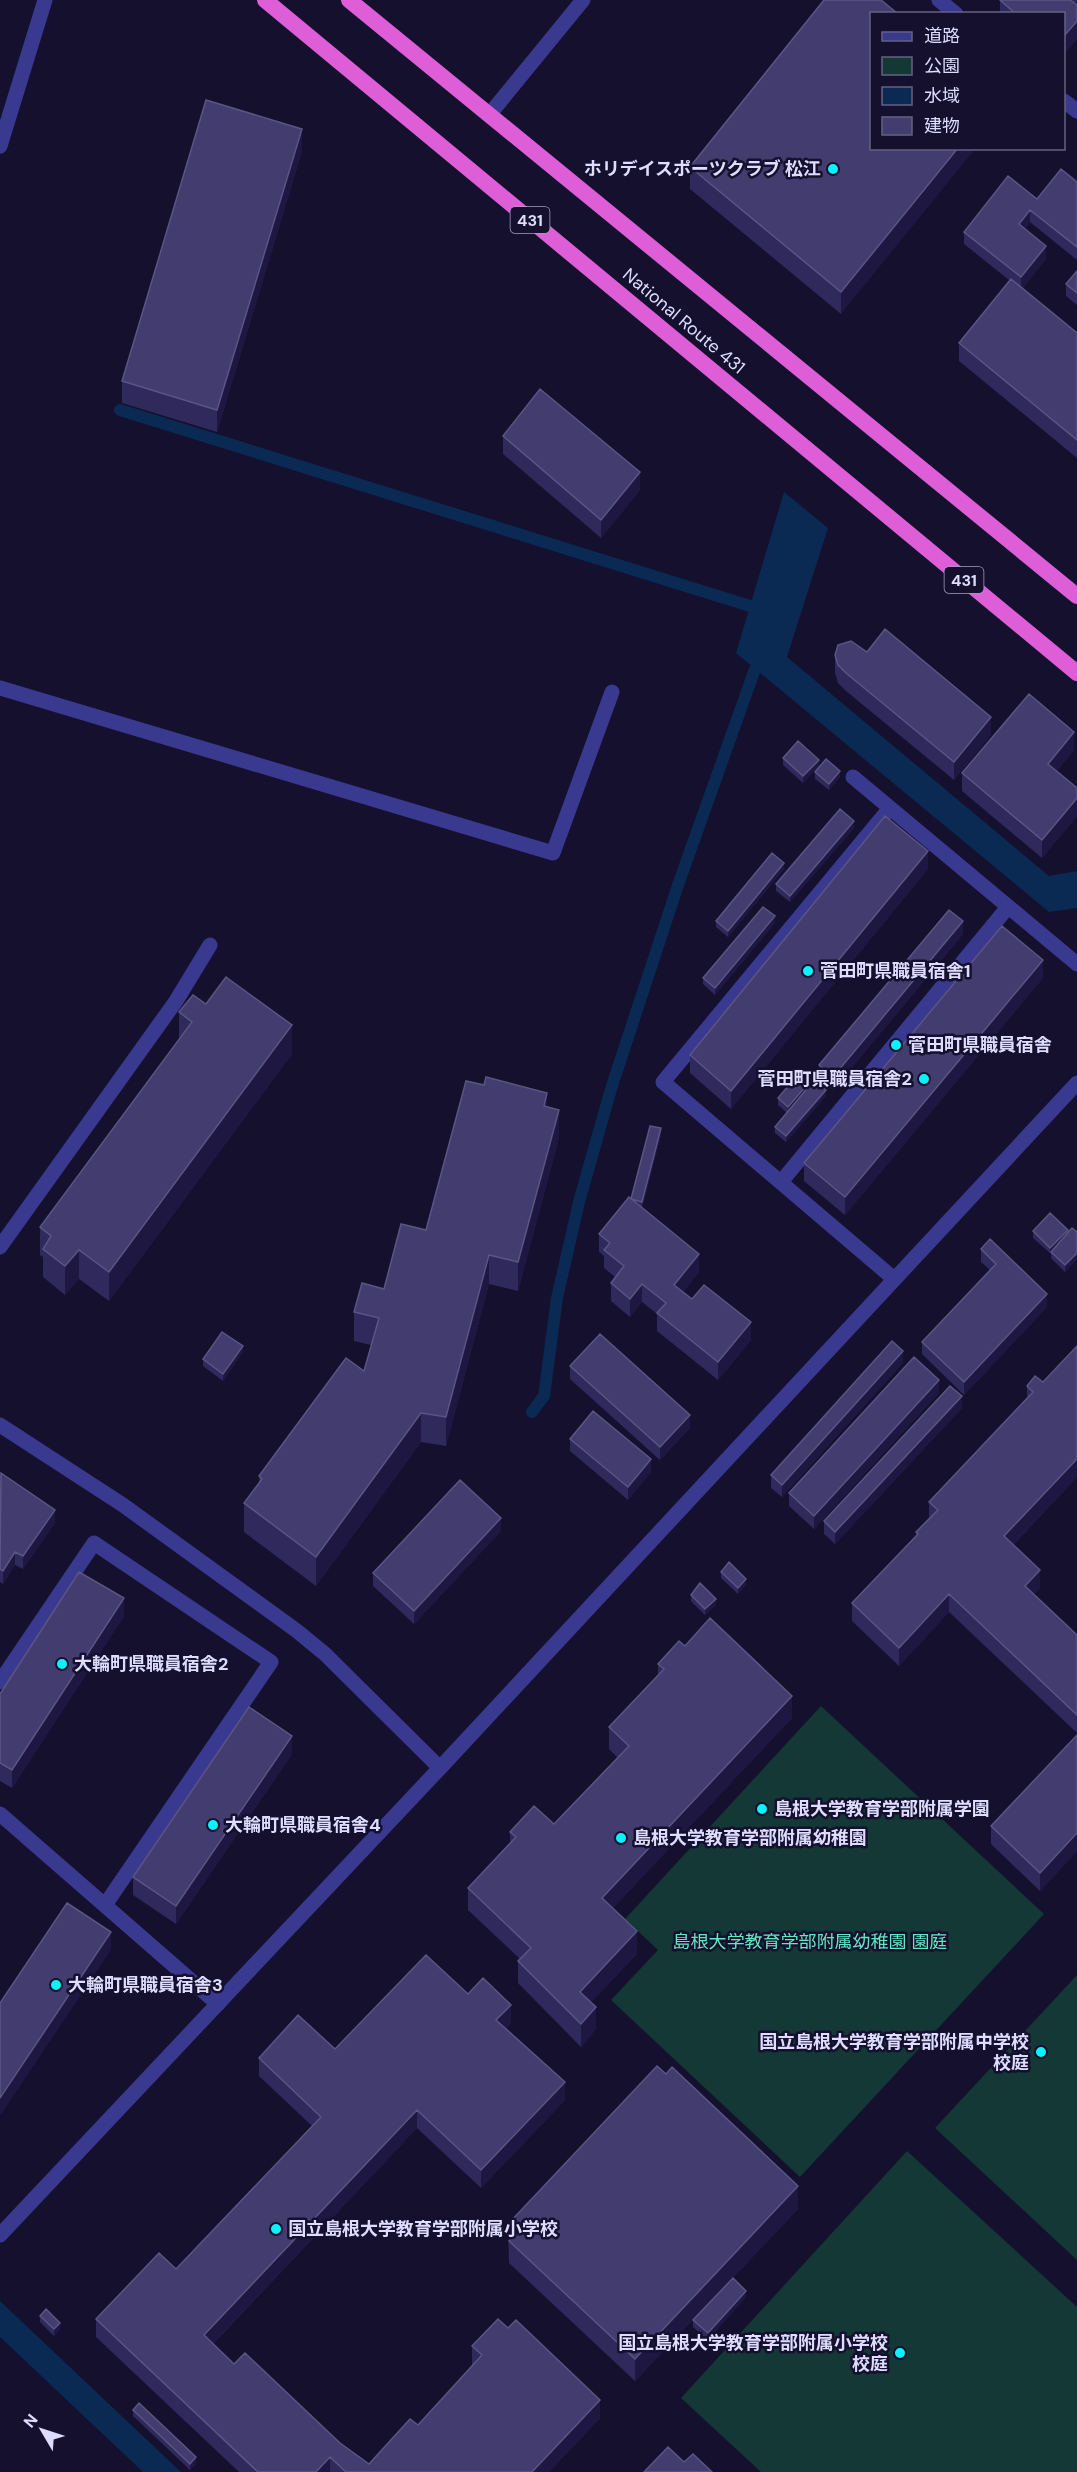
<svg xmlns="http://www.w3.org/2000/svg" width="1077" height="2472" viewBox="0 0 1077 2472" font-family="'DM Sans','Noto Sans JP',sans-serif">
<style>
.green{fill:#133835}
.water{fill:#0a2953}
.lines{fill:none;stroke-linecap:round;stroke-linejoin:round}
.stream{stroke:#0a2953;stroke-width:12}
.service{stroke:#393a8f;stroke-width:15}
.minor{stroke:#393a8f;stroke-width:15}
.tertiary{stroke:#393a8f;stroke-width:15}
.trunk{stroke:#de5ed8;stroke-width:16}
.wall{fill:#30295c}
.shaded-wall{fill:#1d1742}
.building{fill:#433c6e;stroke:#5b5584;stroke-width:1.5}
.poi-dot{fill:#09f3ff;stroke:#14102e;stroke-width:2}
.labels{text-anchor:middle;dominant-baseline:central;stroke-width:5;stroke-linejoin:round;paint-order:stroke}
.shield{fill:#14102e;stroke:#a2a0c0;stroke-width:1.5}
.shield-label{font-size:16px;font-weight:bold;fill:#dfddff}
.poi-label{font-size:18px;font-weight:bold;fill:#dfddff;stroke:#14102e;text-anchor:start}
.street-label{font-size:18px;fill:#dfddff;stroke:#14102e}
.park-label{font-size:18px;fill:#60e8bf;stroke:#14102e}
</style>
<rect width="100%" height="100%" fill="#14102e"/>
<!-- green -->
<path class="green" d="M821,1706L1044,1914L800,2177L611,2000L658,1950L625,1919Z
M1077,1975V2260L935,2128Z
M907,2151L1077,2307V2472H761L681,2398Z"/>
<!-- water -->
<path class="water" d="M784,492L828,528L787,657L1049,876L1077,871V908L1049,912L736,653Z
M0,2301L181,2472H143L0,2337Z"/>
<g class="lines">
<!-- stream -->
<path class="stream" d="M120,410L750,606
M532,1412L544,1396L557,1298L579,1202L611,1089L678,885L755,669"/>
<!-- service -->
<path class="service" d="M853,777L1077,964
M890,808L663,1082L893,1278
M781,1182L1008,907
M0,1682L94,1543L271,1662L105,1905
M0,1814L218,2004"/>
<!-- minor -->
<path class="minor" d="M939,0L956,14
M1064,101L1077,111
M489,115L583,0
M0,146L45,0
M0,688L553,853L612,692
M0,1247L176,1001L210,945
M0,1425L123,1505L297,1631L325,1654L440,1768"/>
<!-- tertiary -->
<path class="tertiary" d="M0,2235L440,1768L1077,1083"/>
<!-- trunk -->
<path class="trunk" d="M265,0L1077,673
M349,0L1077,596"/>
</g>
<!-- wall -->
<path class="wall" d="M1000,0H1077V3L1076,2L1074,3L1077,5V39L1064,54V14H1000Z
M898,14L841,314L690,189V167Z
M302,151L217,432L122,403V381Z
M1077,182V260L1030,222L1025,229L1046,259L1022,289L1077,333V458L959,361V343L1009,280L964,244V232Z
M1077,271V305L1066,296V284Z
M503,436L640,490L601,538L503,454Z
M835,655L991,735L954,780L846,691L838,683L835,673Z
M1074,750L1057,771L1077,788V816L1042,858L962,791V773Z
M783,758L819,766L803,783L783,765Z
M815,772L840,777L829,790L815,779Z
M854,828L790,902L776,891V884Z
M784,869L728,937L716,927V921Z
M928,869L731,1109L690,1073V1055Z
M775,923L715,995L703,984V978Z
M963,934L833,1090L819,1078V1065Z
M1043,978L845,1215L804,1181V1163Z
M206,1004L292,1054L109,1301L79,1279L65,1295L43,1277V1257L40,1255V1227L179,1039V1012Z
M812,1082L826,1096L786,1142L775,1133V1127L787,1113L778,1105V1098Z
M484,1085L547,1107L559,1138L518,1291L489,1284L446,1446L421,1442L316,1586L244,1532V1503L259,1483V1476L364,1371L371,1345L354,1341V1312L384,1289L426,1230Z
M661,1135L642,1208L699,1272L683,1292L751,1340L718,1380L657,1331V1314L642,1302L630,1317L611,1301V1283L615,1277L604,1268V1256L599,1252V1234L631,1199Z
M1033,1231L1068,1233L1077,1259L1065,1272L1051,1258V1254L1033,1238Z
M981,1249L1047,1307L964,1395L922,1354V1342L990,1270L981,1262Z
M243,1352L223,1381L203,1366V1359Z
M903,1363L782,1497L771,1488V1475Z
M570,1366L690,1428L660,1460L570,1379Z
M1035,1376L1077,1477L1013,1545L1040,1588L1034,1594L1077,1635V1733L949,1612L899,1666L852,1621V1603L916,1536V1532L929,1518V1502L1027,1399V1386Z
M939,1393L814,1529L789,1506V1493Z
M962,1408L835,1544L824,1534V1521Z
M570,1439L651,1472L628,1500L570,1451Z
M0,1474L55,1523L23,1569L15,1565L3,1584L0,1582Z
M501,1531L414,1624L373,1586V1573Z
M721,1572L746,1585L738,1594L721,1578Z
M691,1595L716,1605L705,1615L691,1601Z
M124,1616L12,1788L0,1781V1694Z
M685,1646L792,1718L613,1908L637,1954L591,2002L596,2029L581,2047L518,1983V1961L520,1959L468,1910V1888L510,1843V1832L554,1824L618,1758L609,1749V1727L658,1676V1664Z
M1077,1735V1851L1040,1891L991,1844V1826Z
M292,1754L176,1924L133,1895V1877Z
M468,1994L511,2023L506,2028L565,2100L481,2188L417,2128L213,2344L234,2364L369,2464L418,2425L473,2365L472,2364V2346L600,2418L549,2472H239L96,2337V2319L176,2269L312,2126L259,2076V2058L335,2049Z
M798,2209L635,2381L509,2263L508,2224Z
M746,2297L708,2340L693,2327V2320Z
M40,2316L60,2329L54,2336L40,2322Z
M133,2410L196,2464L190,2470L133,2416Z"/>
<!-- shaded-wall -->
<path class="shaded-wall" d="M1077,21V39L1064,54V36Z
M302,129V151L217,432V410Z
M958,148H976L841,314V292Z
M1030,210V222L1019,237V224Z
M1046,246V259L1021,290V277Z
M640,472V490L601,538V520Z
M991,717V735L954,780V762Z
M1074,732V750L1048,782V764Z
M819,760V766L803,783V776Z
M840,771V777L829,790V784Z
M1077,798V816L1042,858V840Z
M854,821V828L790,902V896Z
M928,851V869L731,1109V1091Z
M784,863V869L728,937V931Z
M775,916V923L715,995V988Z
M963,921V934L833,1090V1077Z
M1043,960V978L845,1215V1197Z
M292,1025V1054L109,1301V1272Z
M812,1079V1085L788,1114V1107Z
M826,1090V1096L786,1142V1136Z
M547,1093V1122L544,1106Z
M559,1110V1138L518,1291V1262Z
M661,1128V1135L642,1208V1202Z
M1068,1230V1236L1051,1252L1050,1254V1248Z
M79,1250V1279L65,1295V1266Z
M1077,1253V1259L1065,1272V1265Z
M699,1254V1272L674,1303V1285Z
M489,1255V1284L446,1446V1417Z
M642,1284V1302L630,1317V1299Z
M1047,1294V1307L964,1395V1382Z
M751,1322V1340L718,1380V1362Z
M243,1346V1352L223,1381V1374Z
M903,1351V1363L782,1497V1485Z
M939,1380V1393L814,1529V1516Z
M962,1396V1408L835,1544V1532Z
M421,1413V1442L316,1586V1557Z
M690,1415V1428L660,1460V1447Z
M651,1459V1472L628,1500V1487Z
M1077,1459V1477L1004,1554V1536Z
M55,1510V1523L23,1569V1556Z
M501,1518V1531L414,1624V1611Z
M15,1552V1565L3,1584V1571Z
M1040,1570V1588L1025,1604V1586Z
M746,1579V1585L738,1594V1588Z
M949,1594V1612L899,1666V1648Z
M124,1598V1616L12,1788V1770Z
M716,1599V1605L705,1615V1609Z
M792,1696V1718L602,1920V1898Z
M292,1736V1754L176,1924V1906Z
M1077,1833V1851L1040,1891V1873Z
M637,1931V1954L580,2014V1992Z
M111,1932V1950L0,2116V2098Z
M511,2005V2023L496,2038V2020Z
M596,2007V2029L581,2047V2024Z
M565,2082V2100L481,2188V2170Z
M417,2110V2128L204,2353V2335Z
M798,2186V2209L635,2381V2359Z
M746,2291V2297L708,2340V2333Z
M60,2323V2329L54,2336V2329Z
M600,2400V2418L549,2472H532Z
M196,2457V2464L190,2470V2464Z
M330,2457V2472H316Z"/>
<!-- building -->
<path class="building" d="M824,0H881L898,14H872V148H958L841,292L690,167Z
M1000,0H1070L1077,5V21L1064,36V14H1016Z
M206,100L302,129L217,410L122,381Z
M1061,169L1077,182V247L1030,210L1019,224L1046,246L1021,277L964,232L1008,176L1037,199Z
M1077,271V293L1066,284Z
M1011,279L1077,333V440L959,343Z
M540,389L640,472L601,520L503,436Z
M885,629L991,717L954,762L846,673L838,665L835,655L838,645L851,641L867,652Z
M1029,694L1074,732L1048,764L1077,788V798L1042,840L962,773Z
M798,741L819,760L803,776L783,758Z
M826,759L840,771L829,784L815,772Z
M840,809L854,821L790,896L776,884Z
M885,816L928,851L731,1091L690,1055Z
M772,853L784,863L728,931L716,921Z
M763,907L775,916L715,988L703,978Z
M949,910L963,921L833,1077L819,1065Z
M1002,926L1043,960L845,1197L804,1163Z
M226,977L292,1025L109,1272L79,1250L65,1266L43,1249L51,1236L40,1227L192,1022L179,1012L193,995L206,1004Z
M802,1070L812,1079L788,1107L778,1098Z
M486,1077L547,1093L544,1106L559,1110L518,1262L489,1255L446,1417L421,1413L316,1557L244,1503L262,1479L259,1476L346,1358L364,1371L379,1318L354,1312L362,1283L384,1289L401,1224L426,1230L466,1081L484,1085Z
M814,1080L826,1090L786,1136L775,1127Z
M650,1126L661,1128L642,1202L631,1199Z
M629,1197L699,1254L674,1285L692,1299L704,1285L751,1322L718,1362L657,1313L666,1303L642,1284L630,1299L611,1283L624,1266L604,1250L610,1243L599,1234Z
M1050,1213L1068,1230L1050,1248L1033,1231Z
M1072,1228L1077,1232V1253L1065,1265L1051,1252Z
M990,1239L1047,1294L964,1382L922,1342L996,1264L981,1249Z
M222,1332L243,1346L223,1374L203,1359Z
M600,1334L690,1415L660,1447L570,1366Z
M892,1341L903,1351L782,1485L771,1475Z
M1077,1346V1459L1004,1536L1040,1570L1025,1586L1077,1635V1715L949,1594L899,1648L852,1603L918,1534L916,1532L938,1510L929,1502L1033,1392L1027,1386L1035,1376L1043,1382Z
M914,1357L939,1380L814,1516L789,1493Z
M950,1386L962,1396L835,1532L824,1521Z
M593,1411L651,1459L628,1487L570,1439Z
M1,1473L55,1510L23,1556L15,1552L3,1571L0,1569Z
M460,1480L501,1518L414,1611L373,1573Z
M729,1562L746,1579L738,1588L721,1572Z
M79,1572L124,1598L12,1770L0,1763V1694Z
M700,1583L716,1599L705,1609L691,1595Z
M710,1618L792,1696L602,1898L637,1931L580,1992L596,2007L581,2024L518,1961L531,1948L468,1888L516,1837L510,1832L534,1806L554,1824L629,1746L609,1727L664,1669L658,1664L679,1641L685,1646Z
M249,1707L292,1736L176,1906L133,1877Z
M1077,1735V1833L1040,1873L991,1826Z
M67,1903L111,1932L0,2098V2003Z
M426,1955L468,1994L483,1978L511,2005L496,2020L565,2082L481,2170L417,2110L204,2335L234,2364L245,2353L340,2443L369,2464L410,2419L418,2425L482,2355L472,2346L498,2319L508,2328L516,2320L600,2400L532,2472H346L330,2457L316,2472H258L96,2319L159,2253L176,2269L321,2117L259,2058L298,2015L335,2049Z
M657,2066L666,2074L672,2067L798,2186L635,2359L509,2241L517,2233L508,2224Z
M733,2278L746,2291L708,2333L693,2320Z
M46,2309L60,2323L54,2329L40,2316Z
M139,2403L196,2457L190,2464L133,2410Z
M668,2447L684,2462L693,2454L712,2472H644Z"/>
<!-- markers -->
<g class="poi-dot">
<circle cx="833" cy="169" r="6"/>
<circle cx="808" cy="971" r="6"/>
<circle cx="896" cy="1045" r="6"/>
<circle cx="924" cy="1079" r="6"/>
<circle cx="62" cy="1664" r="6"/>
<circle cx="762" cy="1809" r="6"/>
<circle cx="213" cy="1825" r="6"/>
<circle cx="621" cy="1838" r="6"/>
<circle cx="56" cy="1985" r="6"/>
<circle cx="1041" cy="2052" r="6"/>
<circle cx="276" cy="2229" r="6"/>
<circle cx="900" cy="2353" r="6"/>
</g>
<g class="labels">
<!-- shield labels -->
<g class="shield">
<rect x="510.5" y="207" width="39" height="26" rx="4.5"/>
<rect x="944.5" y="567" width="39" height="26" rx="4.5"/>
</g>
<g class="shield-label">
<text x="530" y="220">431</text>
<text x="964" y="580">431</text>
</g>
<!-- poi labels -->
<g class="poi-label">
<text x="821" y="169" text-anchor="end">ホリデイスポーツクラブ 松江</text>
<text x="820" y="971">菅田町県職員宿舎1</text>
<text x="908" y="1045">菅田町県職員宿舎</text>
<text x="912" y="1079" text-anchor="end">菅田町県職員宿舎2</text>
<text x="74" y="1664">大輪町県職員宿舎2</text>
<text x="774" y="1809">島根大学教育学部附属学園</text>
<text x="225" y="1825">大輪町県職員宿舎4</text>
<text x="633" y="1838">島根大学教育学部附属幼稚園</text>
<text x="68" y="1985">大輪町県職員宿舎3</text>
<text x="1029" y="2042" text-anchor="end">国立島根大学教育学部附属中学校<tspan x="1029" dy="21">校庭</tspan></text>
<text x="288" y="2229">国立島根大学教育学部附属小学校</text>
<text x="888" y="2343" text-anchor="end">国立島根大学教育学部附属小学校<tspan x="888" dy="21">校庭</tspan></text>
</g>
<!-- street labels -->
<g class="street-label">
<text transform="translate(684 321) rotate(40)">National Route 431</text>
</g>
<!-- park labels -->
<g class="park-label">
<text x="810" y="1942">島根大学教育学部附属幼稚園 園庭</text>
</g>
</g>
<!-- legend -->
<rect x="870" y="12" width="195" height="138" fill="#14102e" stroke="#656282" stroke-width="1.5"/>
<rect x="882" y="32" width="30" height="9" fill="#393a8f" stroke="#656282" stroke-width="1.5"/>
<text x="924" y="42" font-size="18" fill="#dfddff">道路</text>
<rect x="882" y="57" width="30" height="18" fill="#133835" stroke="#656282" stroke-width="1.5"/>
<text x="924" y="72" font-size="18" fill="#dfddff">公園</text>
<rect x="882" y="87" width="30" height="18" fill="#0a2953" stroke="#656282" stroke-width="1.5"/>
<text x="924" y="102" font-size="18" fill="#dfddff">水域</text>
<rect x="882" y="117" width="30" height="18" fill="#433c6e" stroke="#656282" stroke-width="1.5"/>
<text x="924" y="132" font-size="18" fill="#dfddff">建物</text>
<!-- north arrow -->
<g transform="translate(42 2430) rotate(309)" stroke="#14102e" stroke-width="4.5" paint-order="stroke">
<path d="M0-4.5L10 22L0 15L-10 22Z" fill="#dfddff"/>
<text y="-9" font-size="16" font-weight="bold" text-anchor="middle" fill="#dfddff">N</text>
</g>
</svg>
